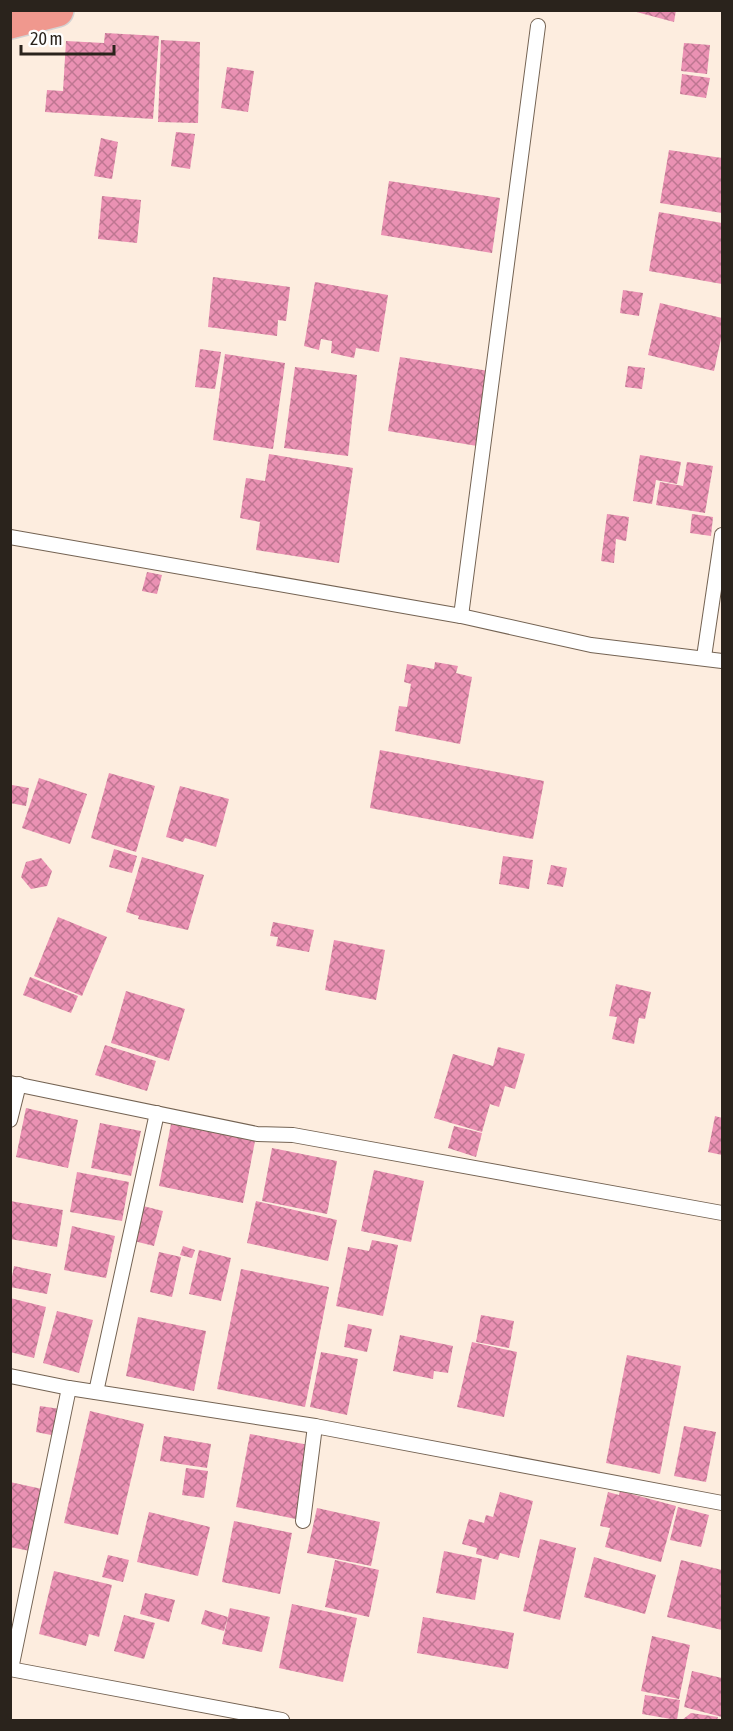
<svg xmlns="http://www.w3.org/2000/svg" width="733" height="1731" font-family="'Asap Condensed',sans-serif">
	<defs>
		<pattern id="building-cross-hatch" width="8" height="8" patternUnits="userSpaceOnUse" patternTransform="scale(1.5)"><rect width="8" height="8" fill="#ea91b3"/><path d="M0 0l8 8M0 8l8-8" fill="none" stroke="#be7691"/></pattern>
	</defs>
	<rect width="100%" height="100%" fill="#fdeddf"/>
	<g fill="url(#building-cross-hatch)">
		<polygon points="629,10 676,10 674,22"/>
		<polygon points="105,33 159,36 153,119 45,112 47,90 63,91 66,41 104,43"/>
		<polygon points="161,40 200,42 198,123 158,122"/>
		<polygon points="684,43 710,45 707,74 681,71"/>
		<polygon points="227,67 254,71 248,112 221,108"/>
		<polygon points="682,74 710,78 706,98 680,94"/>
		<polygon points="176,132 195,134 190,169 171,166"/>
		<polygon points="101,138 118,142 112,179 94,176"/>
		<polygon points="669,150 722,158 722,213 660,203"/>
		<polygon points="389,181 500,198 492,253 381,235"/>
		<polygon points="102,196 141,200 137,243 98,239"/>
		<polygon points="659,212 722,223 722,284 649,271"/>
		<polygon points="213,277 290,287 286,321 278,320 277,336 208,327"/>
		<polygon points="315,282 388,295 379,352 356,348 354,358 331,353 332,341 321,339 319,350 304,346"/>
		<polygon points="623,290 643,293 639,316 620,313"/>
		<polygon points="660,303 722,318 722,334 714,371 648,355"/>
		<polygon points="200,349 221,352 215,389 195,387"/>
		<polygon points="225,354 285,363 273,449 213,440"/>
		<polygon points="400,357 489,371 477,446 388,431"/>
		<polygon points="628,366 645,368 642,389 625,387"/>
		<polygon points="295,367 357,375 348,456 284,448"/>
		<polygon points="269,454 353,468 339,563 256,550 260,522 240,518 246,478 265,481"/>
		<polygon points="640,455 681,462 677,484 656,480 652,504 633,501"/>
		<polygon points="687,462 713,466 705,513 656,505 660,482 683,486"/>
		<polygon points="607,514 629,517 626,541 616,539 614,563 601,561"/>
		<polygon points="692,514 713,517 711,536 690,533"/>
		<polygon points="147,572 162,575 157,594 142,591"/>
		<polygon points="435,662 458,666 456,673 472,677 460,744 395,731 399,706 407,707 411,684 404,682 407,664 434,669"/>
		<polygon points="380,750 544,781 533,839 370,808"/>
		<polygon points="109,773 155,786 136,852 91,838"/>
		<polygon points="39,778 87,794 70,844 22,828"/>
		<polygon points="12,785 29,788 26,806 10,803"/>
		<polygon points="180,786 229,799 216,847 185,838 183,842 166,837"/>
		<polygon points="114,849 137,856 132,873 109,867"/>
		<polygon points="503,856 533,860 529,889 499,884"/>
		<polygon points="142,857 204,875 188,930 138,919 139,916 126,912"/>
		<polygon points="41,858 52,871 47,886 31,889 21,877 26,862"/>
		<polygon points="551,865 567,868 563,887 547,884"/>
		<polygon points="58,917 107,937 82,996 34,976"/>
		<polygon points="273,922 314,930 309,952 276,946 278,937 270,936"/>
		<polygon points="334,940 385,950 376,1000 325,990"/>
		<polygon points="30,977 78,996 71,1013 23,995"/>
		<polygon points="616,984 651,992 645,1019 639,1018 634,1044 612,1039 617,1017 609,1016"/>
		<polygon points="126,991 185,1009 169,1061 111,1043"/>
		<polygon points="105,1045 156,1061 147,1091 95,1075"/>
		<polygon points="498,1047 525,1054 515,1089 505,1086 499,1107 490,1104 482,1132 434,1118 453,1054 493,1066"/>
		<polygon points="26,1108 78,1120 68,1168 16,1157"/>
		<polygon points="715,1116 722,1118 722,1155 708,1152"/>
		<polygon points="100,1123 141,1131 131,1176 91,1168"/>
		<polygon points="171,1124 255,1141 243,1203 159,1186"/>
		<polygon points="454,1126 482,1133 476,1157 448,1148"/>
		<polygon points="272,1148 337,1161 327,1214 262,1201"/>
		<polygon points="374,1170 424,1181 411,1242 361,1231"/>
		<polygon points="77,1172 129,1182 122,1221 70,1212"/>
		<polygon points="10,1201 63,1210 57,1247 10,1239"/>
		<polygon points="256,1201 337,1220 328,1261 247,1243"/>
		<polygon points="143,1206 163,1211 154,1246 134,1241"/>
		<polygon points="72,1226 115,1236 106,1278 64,1270"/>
		<polygon points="372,1240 398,1245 383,1316 336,1306 348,1247 369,1251"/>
		<polygon points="183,1246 195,1250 192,1258 180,1255"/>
		<polygon points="199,1250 231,1258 221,1301 189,1294"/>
		<polygon points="159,1252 181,1257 172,1297 150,1292"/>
		<polygon points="14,1266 51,1274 47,1294 10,1287"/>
		<polygon points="241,1269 329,1287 305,1407 217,1389"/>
		<polygon points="10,1298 46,1307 34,1358 10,1352"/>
		<polygon points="57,1311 93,1320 79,1373 43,1363"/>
		<polygon points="481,1315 514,1321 509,1348 476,1342"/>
		<polygon points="138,1317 206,1331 194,1391 126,1376"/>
		<polygon points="348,1324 372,1329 367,1352 344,1347"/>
		<polygon points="400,1335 453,1346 448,1373 434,1371 433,1379 393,1371"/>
		<polygon points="472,1342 517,1352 504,1417 457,1407"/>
		<polygon points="321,1352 358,1359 347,1415 310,1407"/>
		<polygon points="627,1355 681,1366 660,1474 606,1463"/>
		<polygon points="40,1406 60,1409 56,1436 36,1432"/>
		<polygon points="90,1411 144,1424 118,1535 64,1523"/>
		<polygon points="684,1426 716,1432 706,1482 674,1476"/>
		<polygon points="250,1434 309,1445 296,1519 236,1507"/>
		<polygon points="164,1436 211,1444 207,1468 160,1461"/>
		<polygon points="186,1468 208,1471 204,1498 182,1495"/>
		<polygon points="10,1482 42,1489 30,1551 10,1547"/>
		<polygon points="620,1491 676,1506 661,1562 605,1547 610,1528 600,1526 608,1492 619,1495"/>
		<polygon points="500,1492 533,1501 519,1558 500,1553 498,1560 476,1554 477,1548 462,1544 469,1519 484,1523 486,1515 493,1517"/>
		<polygon points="678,1507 709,1515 701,1547 670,1540"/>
		<polygon points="317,1508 380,1522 371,1566 307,1553"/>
		<polygon points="149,1512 210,1527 198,1576 137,1562"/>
		<polygon points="234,1521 292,1533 280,1594 222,1582"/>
		<polygon points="540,1539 576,1548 560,1620 523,1611"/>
		<polygon points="444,1551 482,1559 475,1600 436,1593"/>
		<polygon points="108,1555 129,1560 123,1582 102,1577"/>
		<polygon points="594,1557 656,1575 645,1614 584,1597"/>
		<polygon points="335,1560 379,1570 369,1617 325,1607"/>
		<polygon points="681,1560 722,1570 722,1630 667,1617"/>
		<polygon points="54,1571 112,1585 99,1637 89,1634 86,1646 39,1634"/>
		<polygon points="145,1593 175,1600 169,1622 140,1614"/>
		<polygon points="292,1604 357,1618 343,1682 279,1668"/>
		<polygon points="230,1608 270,1617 262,1652 222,1644"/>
		<polygon points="205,1610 228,1617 224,1631 201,1624"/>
		<polygon points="124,1615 155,1623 144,1659 114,1651"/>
		<polygon points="423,1617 514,1633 508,1669 417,1653"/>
		<polygon points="652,1636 690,1645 679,1699 641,1691"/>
		<polygon points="692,1671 722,1678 722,1717 684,1707"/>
		<polygon points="645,1695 680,1700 677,1720 642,1714"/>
		<polygon points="691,1713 718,1717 717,1720 682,1720"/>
	</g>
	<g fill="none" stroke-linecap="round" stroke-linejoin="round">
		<g stroke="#746353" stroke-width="16">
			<g id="service">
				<polyline points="10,537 461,616 591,645 722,661"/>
				<polyline points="461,616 538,26"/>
				<polyline points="704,657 722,535"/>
				<polyline points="10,1083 257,1134 293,1135 722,1213"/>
				<polyline points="10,1120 19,1084"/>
				<polyline points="10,1376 69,1388 315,1426 722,1503"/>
				<polyline points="96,1392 157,1113"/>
				<polyline points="303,1521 315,1426"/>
				<polyline points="10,1669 282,1720"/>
				<polyline points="11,1669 69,1388"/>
			</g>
		</g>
		<g stroke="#d4d3d2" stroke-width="36">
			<polyline id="trunk" points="10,22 57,10"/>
		</g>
		<use href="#service" stroke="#fff" stroke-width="14"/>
		<use href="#trunk" stroke="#f0988e" stroke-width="33"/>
	</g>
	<rect width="733" height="1731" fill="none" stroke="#2a231c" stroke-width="24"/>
	<path d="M21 45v9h93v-9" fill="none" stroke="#2a231c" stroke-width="3"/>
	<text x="30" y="45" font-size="18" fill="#2a231c" stroke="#ffffff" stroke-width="4.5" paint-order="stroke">20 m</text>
</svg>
